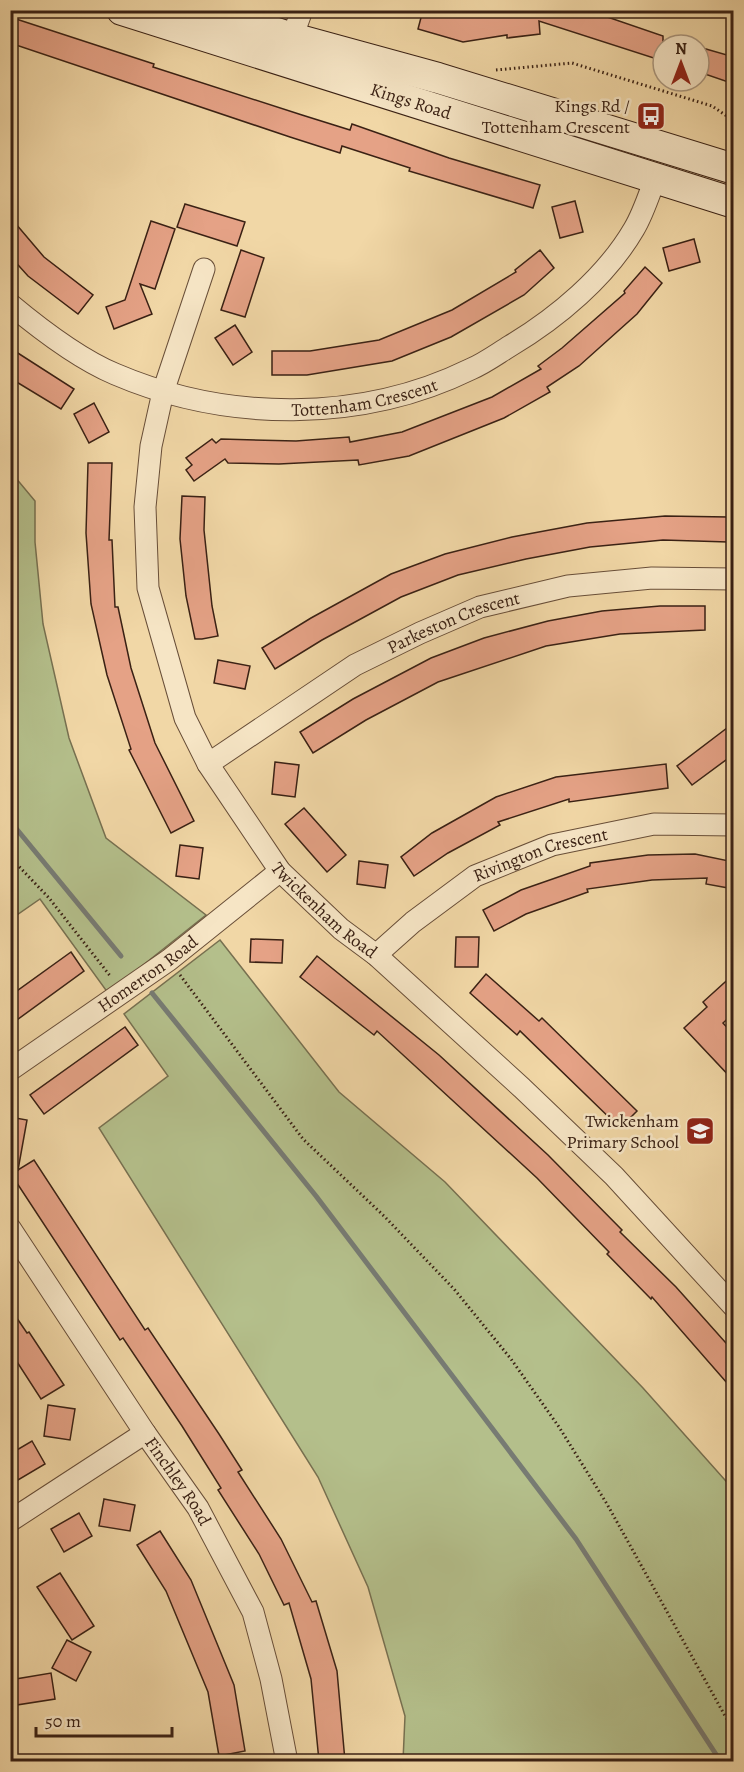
<svg xmlns="http://www.w3.org/2000/svg" width="744" height="1772" font-family="Alegreya,serif">
	<rect width="100%" height="100%" fill="#f1d7a6"/>
	<filter id="stains"><feTurbulence type="fractalNoise" baseFrequency=".00333" numOctaves="4"/><feColorMatrix values="0 0 0 0 .2 0 0 0 0 .09 0 0 0 0 .02 0 0 0 .5 -.17"/></filter>
	<radialGradient id="worn" r=".72"><stop offset=".6" stop-color="#630" stop-opacity="0"/><stop offset="1" stop-color="#630" stop-opacity=".3"/></radialGradient>
	<g fill="#b4bf8b" stroke="#777050" stroke-width="1.5">
		<polygon points="10,471 35,501 35,542 43,624 69,738 106,838 206,915 108,993 40,899 11,919"/>
		<polygon points="220,940 339,1092 445,1182 643,1388 733,1489 733,1761 403,1761 405,1716 368,1587 318,1477 99,1128 168,1076 124,1014"/>
	</g>
	<g fill="none" stroke-linecap="round" stroke-linejoin="round">
		<g stroke="#777b73" stroke-width="5">
			<polyline points="10,821 121,956"/>
			<polyline points="152,993 316,1196 576,1539 721,1762"/>
		</g>
	</g>
	<g fill="#e5a286" stroke="#3a2114" stroke-width="1.5">
		<polygon points="423,10 439,10 460,17 497,11 498,15 514,13 514,10 587,10 663,36 663,61 539,21 540,34 507,38 507,35 463,42 418,29"/>
		<polygon points="10,17 154,64 153,67 302,115 350,130 352,124 449,158 540,185 533,208 409,171 410,168 342,146 340,153 290,137 10,43"/>
		<polygon points="699,47 734,57 734,84 699,72"/>
		<polygon points="575,201 583,232 560,238 552,207"/>
		<polygon points="185,204 245,222 237,246 177,227"/>
		<polygon points="10,217 44,257 93,295 78,314 28,276 10,256"/>
		<polygon points="151,221 175,229 155,289 140,284 152,314 114,329 106,307 125,300"/>
		<polygon points="694,239 700,262 669,271 663,248"/>
		<polygon points="241,250 264,258 245,317 221,310"/>
		<polygon points="540,250 554,268 524,295 451,337 392,361 307,375 272,375 272,351 310,351 379,340 452,310 516,272 515,270"/>
		<polygon points="645,267 662,283 637,314 579,366 547,387 550,392 504,418 409,456 359,465 358,460 279,464 228,463 225,459 194,481 186,470 192,465 186,458 212,439 216,443 221,439 296,441 349,437 350,442 402,432 492,397 541,369 538,366 562,348 625,293 624,291"/>
		<polygon points="235,325 252,352 233,365 215,338"/>
		<polygon points="10,348 74,389 61,409 10,378"/>
		<polygon points="94,403 109,432 89,443 74,414"/>
		<polygon points="88,463 112,463 109,540 112,540 115,607 118,607 131,668 155,743 194,821 171,833 129,750 131,749 107,675 91,604 86,533"/>
		<polygon points="182,496 205,497 204,530 212,606 218,636 202,639 195,639 186,596 180,539"/>
		<polygon points="665,516 728,517 728,542 663,540 590,547 526,559 458,575 401,597 322,640 275,669 262,648 311,618 391,574 445,554 512,537 587,523"/>
		<polygon points="660,606 705,606 705,630 620,634 546,646 438,682 366,720 313,753 300,732 353,699 431,658 484,638 548,621 602,611"/>
		<polygon points="218,660 250,666 245,689 214,683"/>
		<polygon points="727,728 734,737 734,754 692,785 677,766"/>
		<polygon points="275,762 299,765 295,797 272,794"/>
		<polygon points="666,764 668,788 569,802 569,799 498,822 500,825 448,853 414,876 401,857 432,833 496,797 556,777"/>
		<polygon points="304,808 346,855 327,872 285,824"/>
		<polygon points="180,845 203,848 199,879 176,876"/>
		<polygon points="695,854 734,862 734,889 706,884 707,878 652,880 587,889 588,892 526,914 494,931 483,910 521,890 590,866 590,863 648,855"/>
		<polygon points="359,861 388,865 385,888 357,884"/>
		<polygon points="456,937 479,937 478,967 455,967"/>
		<polygon points="251,939 283,940 282,963 250,962"/>
		<polygon points="71,952 84,971 10,1025 10,996"/>
		<polygon points="317,956 439,1055 548,1155 622,1230 620,1232 676,1287 734,1352 734,1391 652,1297 651,1299 607,1254 609,1252 537,1178 377,1031 374,1035 300,977"/>
		<polygon points="486,974 539,1021 542,1018 637,1111 620,1128 520,1031 517,1035 470,993"/>
		<polygon points="734,974 734,1013 723,1023 734,1035 734,1081 684,1028 707,1007 703,1002"/>
		<polygon points="125,1027 138,1045 44,1114 30,1095"/>
		<polygon points="10,1117 27,1120 18,1170 34,1160 145,1330 148,1328 219,1434 242,1470 238,1472 281,1539 312,1602 316,1601 337,1671 345,1761 319,1761 311,1679 289,1603 284,1605 259,1554 218,1490 221,1488 182,1426 123,1338 120,1340 11,1174 17,1171 10,1170"/>
		<polygon points="10,1308 27,1333 29,1332 64,1385 41,1399 10,1351"/>
		<polygon points="48,1405 75,1409 70,1440 44,1436"/>
		<polygon points="32,1441 45,1464 18,1480 10,1468 10,1454"/>
		<polygon points="104,1499 135,1505 130,1531 99,1526"/>
		<polygon points="79,1513 92,1536 64,1552 51,1529"/>
		<polygon points="160,1531 191,1580 234,1685 245,1751 219,1756 208,1692 166,1591 137,1545"/>
		<polygon points="60,1573 94,1626 72,1640 37,1587"/>
		<polygon points="67,1640 91,1652 76,1681 52,1668"/>
		<polygon points="51,1673 55,1699 10,1706 10,1680"/>
	</g>
	<g fill="none" stroke-linecap="round" stroke-linejoin="round">
		<g stroke="#684e38" stroke-width="23">
			<g id="minor">
				<polyline points="292,38 302,10"/>
				<path id="s1" d="M 204,269 L 163,392 L 151,446 L 145,507 L 148,588 L 185,718 L 208,764 L 280,871 L 341,929 L 376,955 L 522,1088 L 614,1176 L 734,1307"/>
				<path id="s2" d="M 10,304 C 40,329 79,359 115,374 C 227,422 361,423 471,369 C 485,363 497,354 510,346 C 557,318 606,277 634,229 C 643,214 649,195 655,179"/>
				<path id="s3" d="M 208,764 L 355,665 L 420,633 L 480,607 L 568,586 L 652,578 L 734,579"/>
				<path id="s4" d="M 376,955 L 413,922 L 475,876 L 552,845 L 654,824 L 734,825"/>
				<path id="s5" d="M 10,1070 L 169,960 L 280,871"/>
				<path id="s6" d="M 10,1228 L 145,1433 L 198,1508 L 253,1612 L 271,1679 L 287,1762"/>
				<polyline points="10,1521 145,1433"/>
			</g>
		</g>
		<g stroke="#3a2114" stroke-width="32">
			<g id="secondary">
				<path id="s7" d="M 122,10 L 734,203"/>
				<polyline points="206,10 292,38 438,78 734,169"/>
			</g>
		</g>
		<g stroke="#3a2114" stroke-width="3" stroke-dasharray="1.5 3" stroke-linecap="butt">
			<polyline points="496,70 572,63 712,106 734,121"/>
			<polyline points="10,857 49,898 111,977"/>
			<polyline points="180,975 303,1139 384,1216 454,1289 511,1359 559,1427 607,1504 734,1732"/>
		</g>
		<use href="#minor" stroke="#f6e5c5" stroke-width="21"/>
		<use href="#secondary" stroke="#f6e5c5" stroke-width="30"/>
	</g>
	<defs>
		<g id="bus-square" transform="scale(1.5)"><rect x="-9" y="-9" width="18" height="18" rx="4" fill="#8f2418" stroke="#f6e5c5"/><path d="M-5-6H5V4H4V6H2V4H-2V6H-4V4H-5ZM-3.5-4V0h7V-4ZM-3.5 1.2v1.5H-2V1.2ZM2 1.2v1.5H3.5V1.2Z" fill="#fff"/></g>
		<g id="school-square" transform="scale(1.5)"><rect x="-9" y="-9" width="18" height="18" rx="4" fill="#8f2418" stroke="#f6e5c5"/><path d="M0-5L7-2L0 1L-7-2ZM-4 1L0 2.5L4 1V4Q0 6-4 4Z" fill="#fff"/></g>
	</defs>
	<g fill-rule="evenodd">
		<use href="#bus-square" x="651" y="116"/>
		<use href="#school-square" x="700" y="1131"/>
	</g>
	<g text-anchor="middle" dominant-baseline="central" stroke-width="5" stroke-linejoin="round" paint-order="stroke">
		<g font-size="18" fill="#3a2114" stroke="#f6e5c5">
			<text stroke="none"><textPath href="#s7" startOffset="303">Kings Road</textPath></text>
			<text stroke="none"><textPath href="#s2" startOffset="382">Tottenham Crescent</textPath></text>
			<text stroke="none"><textPath href="#s3" startOffset="285">Parkeston Crescent</textPath></text>
			<text stroke="none"><textPath href="#s4" startOffset="196">Rivington Crescent</textPath></text>
			<text stroke="none"><textPath href="#s1" startOffset="702">Twickenham Road</textPath></text>
			<text stroke="none"><textPath href="#s5" startOffset="168">Homerton Road</textPath></text>
			<text stroke="none"><textPath href="#s6" startOffset="304">Finchley Road</textPath></text>
		</g>
		<g font-size="18" fill="#3a2114" stroke="#f6e5c5" text-anchor="end">
			<text x="630" y="106">Kings Rd /<tspan x="630" dy="21">Tottenham Crescent</tspan></text>
			<text x="679" y="1121">Twickenham<tspan x="679" dy="21">Primary School</tspan></text>
		</g>
	</g>
	<rect width="744" height="1772" fill="none" stroke="#f1d7a6" stroke-width="36"/>
	<rect x="12" y="12" width="720" height="1748" fill="none" stroke="#3a2114" stroke-width="3"/>
	<rect x="18" y="18" width="708" height="1736" fill="none" stroke="#3a2114" stroke-width="1.5"/>
	<g transform="translate(681 63)"><circle r="28" fill="#f6e5c5" stroke="#ab977e" stroke-width="1.5"/>
	<path d="M0-4.5L10 22L0 15L-10 22Z" fill="#8f2418"/>
	<text y="-9" font-size="16" font-weight="bold" text-anchor="middle" fill="#3a2114">N</text>
	</g>
	<path d="M36 1727v9h136v-9" fill="none" stroke="#3a2114" stroke-width="3"/>
	<text x="45" y="1727" font-size="18" fill="#3a2114" stroke="#f6e5c5" stroke-width="4.5" paint-order="stroke">50 m</text>
	<rect width="100%" height="100%" filter="url(#stains)"/>
	<rect width="100%" height="100%" fill="url(#worn)"/>
</svg>
